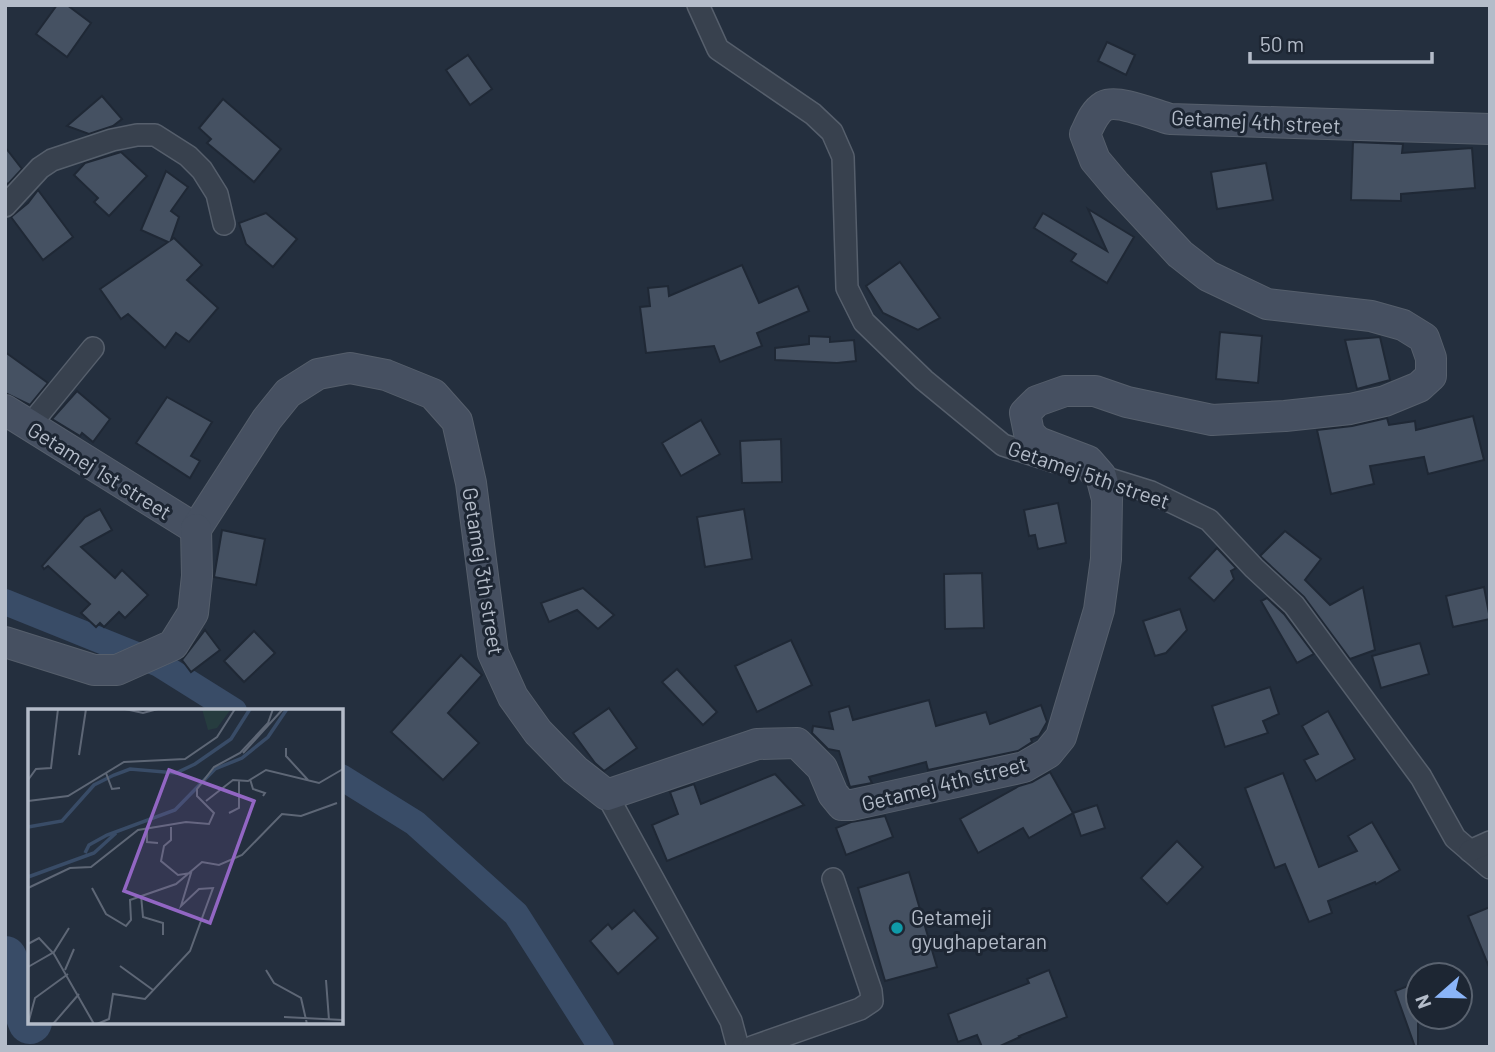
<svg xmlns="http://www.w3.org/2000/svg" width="1495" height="1052" font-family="Barlow,sans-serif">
	<rect width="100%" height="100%" fill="#242f3e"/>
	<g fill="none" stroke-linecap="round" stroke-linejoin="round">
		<g stroke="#394c67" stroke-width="26">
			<polyline points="5,602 159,664 234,711"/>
			<polyline points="341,777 415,823 516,914 601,1047"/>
		</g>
		<polyline stroke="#394c67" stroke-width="44" points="5,958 30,1022"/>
	</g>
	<g fill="#455162" stroke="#1f2835" stroke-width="2">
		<polygon points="57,5 67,5 91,23 67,57 36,34"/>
		<polygon points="1107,42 1135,55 1126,75 1098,61"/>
		<polygon points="468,55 492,89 470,105 446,70"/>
		<polygon points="102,96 122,119 113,126 89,134 67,126"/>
		<polygon points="223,99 281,149 254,182 207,143 211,139 199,128"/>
		<polygon points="1353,142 1403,144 1402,153 1472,148 1475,188 1401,194 1401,201 1351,200"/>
		<polygon points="5,147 22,169 8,184 5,182"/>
		<polygon points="121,152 147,176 109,216 94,202 98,198 74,175 85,163"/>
		<polygon points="1266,163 1273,200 1217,209 1211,172"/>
		<polygon points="166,171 188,187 171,211 179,217 171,240 174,238 202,265 187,280 218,308 189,342 176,333 165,348 128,314 121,319 100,289 168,242 141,230"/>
		<polygon points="38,190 73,237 43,260 11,217 28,203"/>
		<polygon points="1088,209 1134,237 1107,283 1071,261 1076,254 1034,228 1043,213 1107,251"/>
		<polygon points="266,213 297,239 273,267 246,244 239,223"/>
		<polygon points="900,262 940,318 918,330 883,313 866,286"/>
		<polygon points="742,265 759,303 798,286 809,311 757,333 762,346 720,362 714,346 646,353 640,307 650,306 648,288 668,286 669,296"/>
		<polygon points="1220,332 1262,336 1258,383 1216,379"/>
		<polygon points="809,336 830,337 830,342 854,340 856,361 837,363 775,360 775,348 809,344"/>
		<polygon points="1380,337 1390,380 1357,389 1345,340"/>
		<polygon points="5,352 48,383 30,405 5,393"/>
		<polygon points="77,391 110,419 93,442 82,433 80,436 52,419"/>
		<polygon points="167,397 212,422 191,456 200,461 190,478 136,443"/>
		<polygon points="1473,416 1484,460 1428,474 1424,457 1370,466 1374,484 1331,494 1317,430 1352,426 1387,418 1389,425 1415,421 1416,430"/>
		<polygon points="701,420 720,454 681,476 662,443"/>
		<polygon points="781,439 782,482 742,483 740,441"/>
		<polygon points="1058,503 1066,543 1038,549 1035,535 1029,536 1024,510"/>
		<polygon points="100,509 112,530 81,547 115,578 122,570 148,595 125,618 119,612 104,627 100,623 96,627 81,613 90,604 48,566 44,569 42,566 85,517"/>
		<polygon points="744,509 752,559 705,567 697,517"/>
		<polygon points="222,530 265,539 256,585 214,577"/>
		<polygon points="1285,531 1321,559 1305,580 1330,605 1363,587 1375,650 1350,659 1304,597 1260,556"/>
		<polygon points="1217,548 1236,568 1231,571 1234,579 1214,601 1189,578"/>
		<polygon points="982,573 984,628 945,629 944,574"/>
		<polygon points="1484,587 1490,619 1453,627 1446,596"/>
		<polygon points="583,588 614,615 598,629 577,610 549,622 541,603"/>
		<polygon points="1267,598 1284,614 1314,654 1297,663 1261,601"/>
		<polygon points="1180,609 1187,630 1166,653 1155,656 1143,621"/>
		<polygon points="205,630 220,650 191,672 182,660"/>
		<polygon points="254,631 275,653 244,682 224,661"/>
		<polygon points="791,640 812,685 757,712 735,666"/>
		<polygon points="1420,643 1429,674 1381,688 1372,656"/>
		<polygon points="461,655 482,675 448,713 479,743 443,780 391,732"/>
		<polygon points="677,669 717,712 703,725 662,682"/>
		<polygon points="1270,687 1279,714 1263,721 1268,733 1225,747 1212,706"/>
		<polygon points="929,700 936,726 986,712 990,724 1041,705 1047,722 1039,736 1031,739 1032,742 1018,751 928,770 926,762 869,777 872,783 850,787 839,751 828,749 812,733 813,726 833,729 829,712 849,706 853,720"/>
		<polygon points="609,708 637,748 604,771 595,763 573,733"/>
		<polygon points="1328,711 1355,759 1316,781 1304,760 1318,754 1302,726"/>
		<polygon points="1050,772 1073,813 1029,838 1023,828 978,853 960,819 1019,786 1032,782"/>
		<polygon points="1283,773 1319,867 1357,851 1348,836 1372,822 1400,870 1376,884 1375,882 1328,901 1332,913 1309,922 1285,864 1275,868 1245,788"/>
		<polygon points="775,774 804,805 667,861 652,825 678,814 670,792 694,784 701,804"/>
		<polygon points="1097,805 1105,828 1081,836 1073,813"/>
		<polygon points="885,816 893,837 846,855 836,828 851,822"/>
		<polygon points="1177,841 1203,867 1167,904 1141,878"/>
		<polygon points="909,872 937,967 885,981 858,888"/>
		<polygon points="1490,907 1490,967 1489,967 1468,916"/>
		<polygon points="634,910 658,938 618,974 590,941 608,924 612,929"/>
		<polygon points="1049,970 1067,1017 1019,1036 1020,1037 998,1047 982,1047 977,1035 958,1042 948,1014 1029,983 1027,979"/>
		<polygon points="1418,982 1418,1047 1415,1047 1395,991"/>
	</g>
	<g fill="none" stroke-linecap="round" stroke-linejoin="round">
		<g stroke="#565f6c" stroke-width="24">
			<g id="street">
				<polyline points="698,5 718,49 813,114 832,132 843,157 847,288 864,322 924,380 1003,445 1056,462"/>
				<polyline points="5,206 40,168 52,160 112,140 137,135 155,135 188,156 202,170 217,194 224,224"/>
				<polyline points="30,425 93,348"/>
				<polyline points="1090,473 1151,492 1209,520 1254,568 1294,605 1421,777 1455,838 1490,868"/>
				<polyline points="607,795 731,1021 738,1047"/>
				<polyline points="1470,851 1490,842"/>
				<polyline points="752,1047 860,1009 872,1001 871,991 833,879"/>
			</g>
		</g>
		<g stroke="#565f6c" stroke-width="32">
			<g id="secondary">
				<polyline points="5,410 196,529"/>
				<path d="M 196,529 L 267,419 L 288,393 L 318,374 L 350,368 L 386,375 L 433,394 L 457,421 L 471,483 L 493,653 L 513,697 L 538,732 L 575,770 L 607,795 L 757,744 L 797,743 L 822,768 L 833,794 L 842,805 L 852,805 L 1024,767 L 1048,753 L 1061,737 L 1099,610 L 1106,559 L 1107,499 L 1101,476 L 1088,461 L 1038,442 L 1029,433 L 1025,413 L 1037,401 L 1065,391 L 1095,391 L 1127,402 L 1212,420 L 1285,416 L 1350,409 L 1385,401 L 1419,387 L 1431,376 L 1431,358 L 1424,338 L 1403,325 L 1371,316 L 1267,304 L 1208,276 L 1180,254 L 1116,185 L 1095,160 L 1085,134 C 1090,124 1094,112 1104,106 C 1118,99 1155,115 1170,119 L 1490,129"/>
				<polyline points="5,642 94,670 117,670 173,645 193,613 197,576 196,529"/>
			</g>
		</g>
		<use href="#street" stroke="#38414e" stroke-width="21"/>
		<use href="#secondary" stroke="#465061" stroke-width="30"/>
	</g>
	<circle fill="#0f9aa8" stroke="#1d2633" stroke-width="2.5" cx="897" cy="928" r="7"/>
	<g text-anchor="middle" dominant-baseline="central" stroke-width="6" stroke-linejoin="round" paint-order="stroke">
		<g font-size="21" fill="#b4bcc9" stroke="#1d2633">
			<text transform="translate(1256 121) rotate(3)">Getamej 4th street</text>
			<text transform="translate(100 470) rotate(32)">Getamej 1st street</text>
			<text transform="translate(1089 474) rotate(19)">Getamej 5th street</text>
			<text transform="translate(484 571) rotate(81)">Getamej 3th street</text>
			<text transform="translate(944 783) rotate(-14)">Getamej 4th street</text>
		</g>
		<g font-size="21" fill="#b4bcc9" stroke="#1d2633" text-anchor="start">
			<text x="911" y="916">Getameji<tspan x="911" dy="24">gyughapetaran</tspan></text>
		</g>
	</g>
	<g transform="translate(28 709)">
		<rect width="315" height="315" fill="#242f3e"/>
		<path d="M 174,0 L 203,0 L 189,19 L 180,21 Z" fill="#263c3f"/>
		<path fill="none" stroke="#394c67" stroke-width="3.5" d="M 0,118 L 34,112 L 66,76 L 86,66 L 102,60 L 148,64 L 167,55 L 203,30 L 222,0M 57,144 L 61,136 L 79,126 L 147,101 L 187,60 L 214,49 L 240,28 L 259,0M 0,168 L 66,144 L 88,124"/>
		<path fill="none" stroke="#5e6776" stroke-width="2" d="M 97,0 L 115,4 L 130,0M 258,39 L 258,47 L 280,71M 215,44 L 255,0M 51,46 L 58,0M 78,64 L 84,80 L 92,79M 222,70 L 225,80 L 237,84 L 235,87M 0,71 L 8,60 L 23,59 L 30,0M 0,92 L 40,87 L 96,53 L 157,50 L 189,28 L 207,0M 178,92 L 205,71 L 220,72 L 238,61 L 291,74 L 315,60M 201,104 L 211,99 L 211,72M 119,121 L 119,133 L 130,134M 0,179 L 42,159 L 63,158 L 110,121 L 158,113 L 181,115 L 186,104 L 169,87 L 169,80 L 186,58 L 212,44 L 240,14 L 245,0M 64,179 L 78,205 L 98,217 L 103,211 L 102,191 L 148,175 L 174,153 L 191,156 L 214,146 L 254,105 L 273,107 L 309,94M 113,186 L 115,208 L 135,214 L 135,226M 0,235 L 11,229 L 26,245 L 66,315M 92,257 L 125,281M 0,258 L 26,243 L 41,219M 37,261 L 46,240M 238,261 L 246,274 L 273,289 L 279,315M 298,271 L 301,311M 256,308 L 315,311M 0,315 L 7,289 L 40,265M 25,315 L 51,285M 69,315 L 81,310 L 85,285 L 117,290 L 162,242 L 185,179 L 171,180 L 153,197 L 163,164 L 150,166 L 133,152 L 136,137 L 143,131 L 143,118"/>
		<path fill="#9266c3" fill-opacity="0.15" stroke="#9266c3" stroke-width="3.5" d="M 141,61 L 226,92 L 182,214 L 96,182 Z"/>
		<rect width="315" height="315" fill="none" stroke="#b4bcc9" stroke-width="3.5"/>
	</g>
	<rect width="1495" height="1052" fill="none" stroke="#b4bcc9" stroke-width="14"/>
	<g transform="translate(1439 996) rotate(250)"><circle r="33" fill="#1d2633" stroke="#59626f" stroke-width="2"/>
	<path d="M0-5L12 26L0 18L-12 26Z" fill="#8ab4f8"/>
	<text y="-10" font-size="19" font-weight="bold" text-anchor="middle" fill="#b4bcc9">N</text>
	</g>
	<path d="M1250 52v10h182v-10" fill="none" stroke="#b4bcc9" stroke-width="3.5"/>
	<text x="1260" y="52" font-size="21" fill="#b4bcc9" stroke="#1d2633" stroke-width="5" paint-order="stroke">50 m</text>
</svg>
